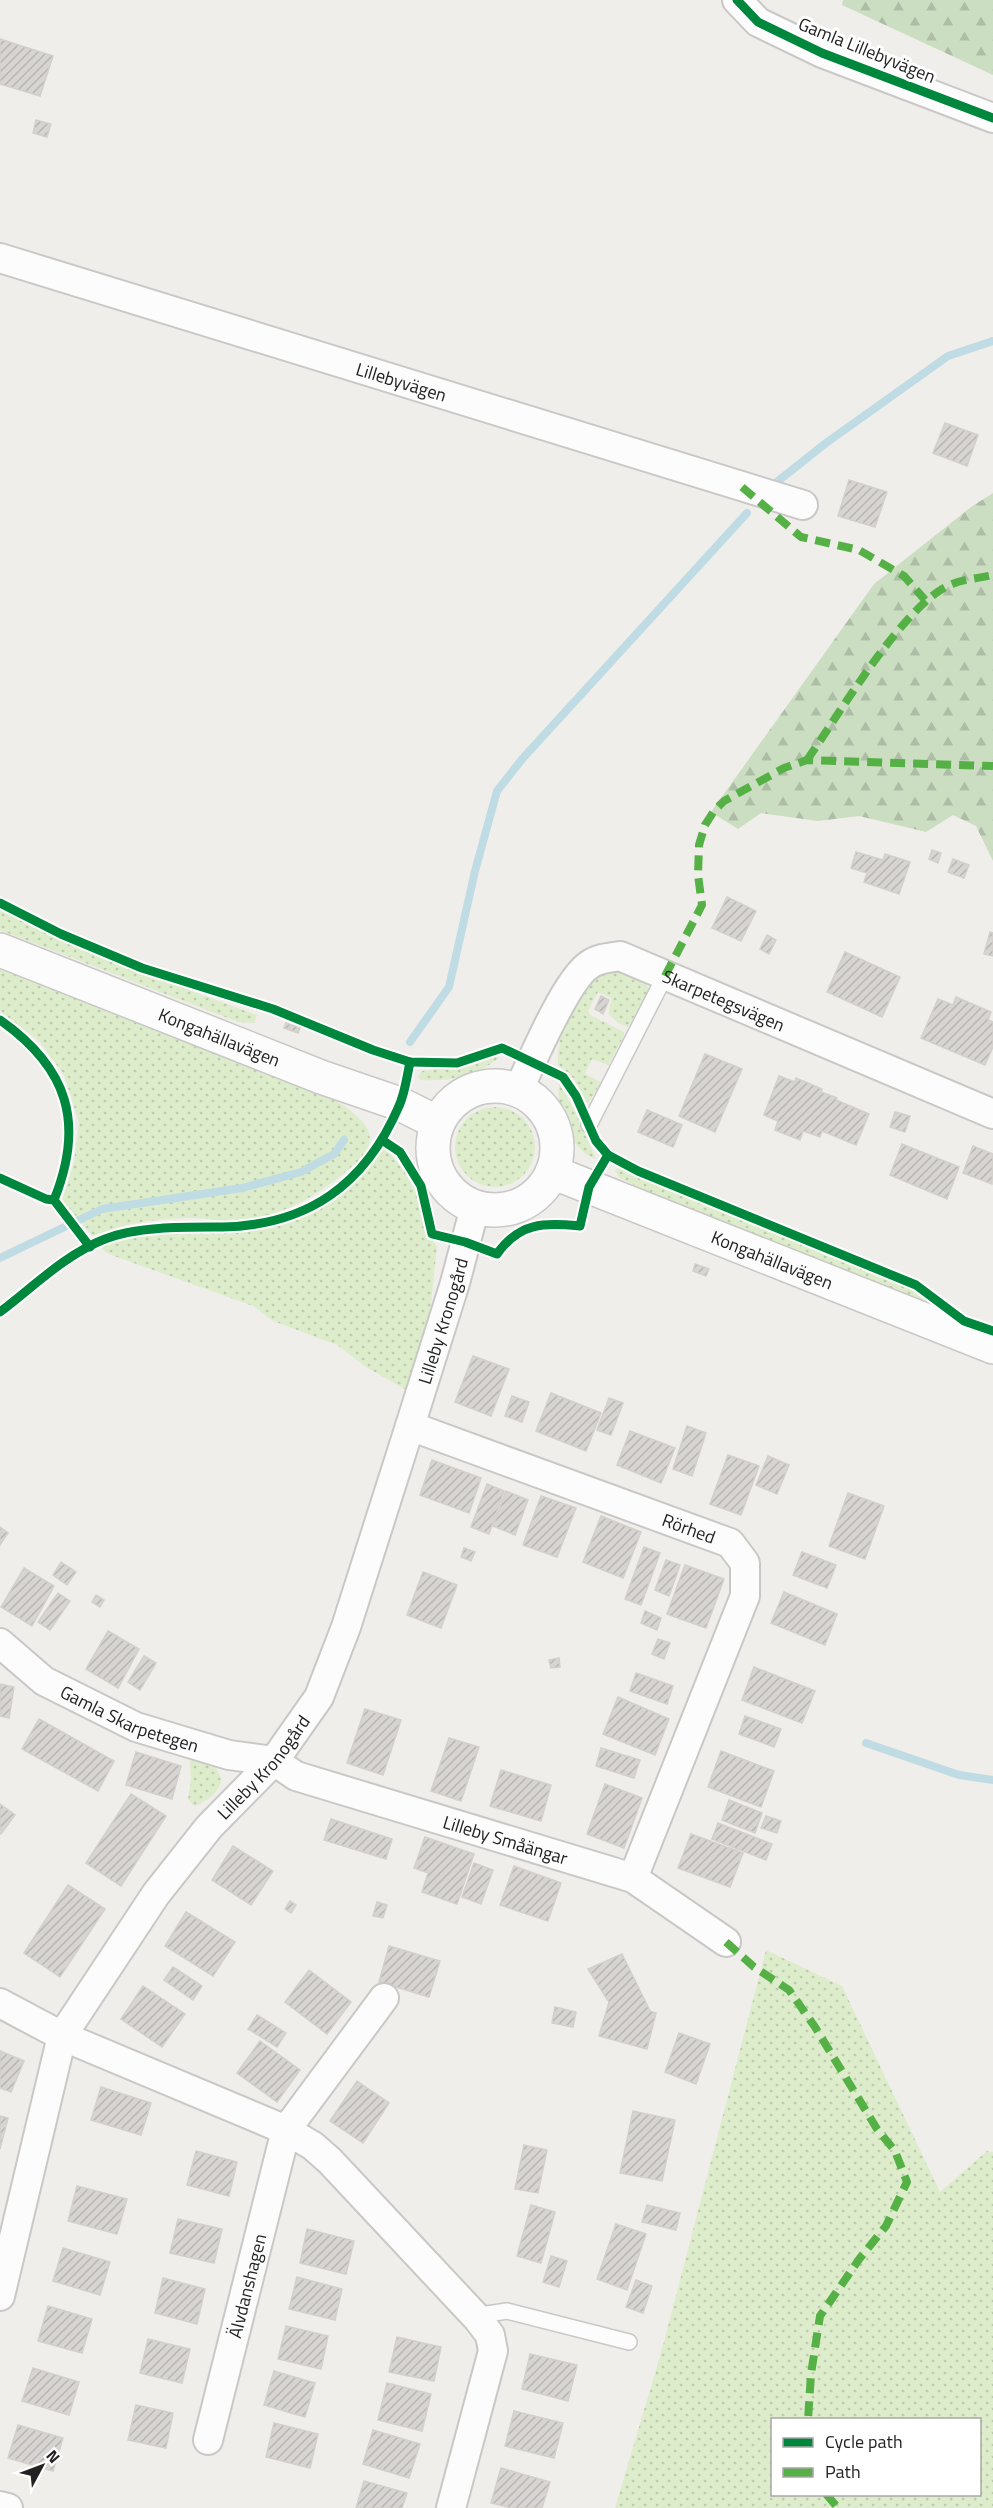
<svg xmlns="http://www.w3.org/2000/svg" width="993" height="2508" font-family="'Titillium Web',sans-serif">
	<defs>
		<pattern id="grass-dots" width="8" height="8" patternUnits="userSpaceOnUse" patternTransform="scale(1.5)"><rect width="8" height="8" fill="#ddeccb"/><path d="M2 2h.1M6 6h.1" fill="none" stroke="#bdcaae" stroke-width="1.8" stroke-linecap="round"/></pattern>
		<pattern id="forest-firs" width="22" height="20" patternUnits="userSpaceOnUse" patternTransform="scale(1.5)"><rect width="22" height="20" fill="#cbdec1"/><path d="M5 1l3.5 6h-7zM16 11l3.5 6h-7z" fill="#aebea6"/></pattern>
		<pattern id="building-hatch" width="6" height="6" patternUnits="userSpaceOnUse" patternTransform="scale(1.5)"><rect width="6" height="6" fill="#d7d4d2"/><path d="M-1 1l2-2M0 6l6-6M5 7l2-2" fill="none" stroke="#b8b6b4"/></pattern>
	</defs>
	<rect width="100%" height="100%" fill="#f0eeeb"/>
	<g fill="url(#grass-dots)" fill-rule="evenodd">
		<path d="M 0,908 C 82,952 170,983 257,1015 L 254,1023 L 238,1022 L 0,930 Z"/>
		<path d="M 0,965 L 318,1091 C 344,1106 392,1128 358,1161 C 322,1194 278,1221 228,1221 C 217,1221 207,1218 196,1218 C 161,1218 126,1222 93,1236 L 62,1200 L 74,1162 L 79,1123 L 64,1075 L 39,1041 L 0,1011 Z"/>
		<path d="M 619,970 L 640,977 L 649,988 L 647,995 L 628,1027 L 618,1023 L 608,1013 L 612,999 L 598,992 L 588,1011 L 590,1015 L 624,1032 L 624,1036 L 608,1065 L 592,1059 L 585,1074 L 601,1082 L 588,1104 L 573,1078 L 558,1065 C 557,1024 574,976 619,970 Z"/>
		<path d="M 495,1055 L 499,1058 C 476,1076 451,1082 421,1080 L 418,1076 L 422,1071 L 471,1066 Z"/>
		<path d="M 559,1083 L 575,1111 L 596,1159 C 568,1150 556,1109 559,1083 Z"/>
		<circle cx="495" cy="1147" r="40"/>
		<path d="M 385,1147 L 408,1176 L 417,1195 L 425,1233 L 437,1246 L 429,1322 L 408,1391 L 366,1367 L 337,1345 L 273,1321 L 253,1306 L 117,1257 L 105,1252 L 102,1248 C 129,1219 243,1235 286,1222 C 330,1209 355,1183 382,1148 Z"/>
		<polygon points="619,1166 658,1184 776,1232 829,1257 847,1262 916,1287 943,1311 669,1203 619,1177 615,1171"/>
		<path d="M 195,1758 L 214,1765 C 217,1769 220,1774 221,1779 C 222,1791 204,1804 194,1806 L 188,1799 L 191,1779 L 190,1762 Z"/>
		<path d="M 766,1950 L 842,1986 L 940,2192 L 987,2151 L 993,2152 L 993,2508 L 615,2508 L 661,2353 ZM 772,2420 L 980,2420 L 980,2494 L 772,2494 Z"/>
	</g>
	<g fill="url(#forest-firs)">
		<polygon points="843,0 993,0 993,75 842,5"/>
		<polygon points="993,493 993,861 976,826 953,815 926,832 859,816 818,821 761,813 738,829 711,812 874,584 971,507"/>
	</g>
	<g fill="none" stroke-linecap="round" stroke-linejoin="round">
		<g stroke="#bfdbe3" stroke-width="8">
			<polyline points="768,489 826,443 948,356 993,341"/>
			<polyline points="410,1042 449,987 475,871 497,791 523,758 747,513"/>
			<polyline points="0,1258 102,1209 242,1188 301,1172 334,1154 344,1140"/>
			<polyline points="866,1743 959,1775 993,1780"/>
		</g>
	</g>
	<g fill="url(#building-hatch)" stroke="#d3d0cc" stroke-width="1.5">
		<polygon points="0,39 53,56 40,96 0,84"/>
		<polygon points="36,120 51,124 47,137 33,133"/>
		<polygon points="945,423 978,435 967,466 933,453"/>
		<polygon points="849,480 887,492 875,527 838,516"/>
		<polygon points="932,850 941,853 938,863 929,859"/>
		<polygon points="856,852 883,860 885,854 910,862 899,894 864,882 867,873 851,868"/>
		<polygon points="953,859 969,865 964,878 948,872"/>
		<polygon points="727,897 756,911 741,941 712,928"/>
		<polygon points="990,932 993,933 993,956 984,954"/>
		<polygon points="767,935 776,940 769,954 760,949"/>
		<polygon points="845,952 900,977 882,1017 827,992"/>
		<polygon points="601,996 609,1000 603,1014 595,1009"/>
		<polygon points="956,997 991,1012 988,1020 993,1022 993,1047 985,1065 921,1038 938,999 953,1005"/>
		<polygon points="286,1023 300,1028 298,1033 284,1028"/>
		<polygon points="705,1054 742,1069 715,1132 679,1116"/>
		<polygon points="779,1076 795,1082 796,1078 822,1089 821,1092 837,1098 836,1100 869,1114 856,1145 822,1131 820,1137 803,1131 800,1140 775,1130 778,1121 764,1115"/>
		<polygon points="647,1110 682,1125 673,1147 638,1132"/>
		<polygon points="895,1112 910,1116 905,1132 890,1127"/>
		<polygon points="902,1144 959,1167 947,1199 890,1175"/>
		<polygon points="973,1146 993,1154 992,1184 963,1173"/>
		<polygon points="695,1264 709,1269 706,1276 693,1271"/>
		<polygon points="473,1356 509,1369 491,1416 455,1402"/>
		<polygon points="551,1393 601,1413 586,1451 536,1431"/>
		<polygon points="512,1396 529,1402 522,1422 505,1416"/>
		<polygon points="609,1398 623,1403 611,1435 597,1430"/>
		<polygon points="687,1426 706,1433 692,1476 673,1469"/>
		<polygon points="630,1431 675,1448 661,1483 617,1465"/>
		<polygon points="728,1455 759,1466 741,1515 710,1504"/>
		<polygon points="768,1456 789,1465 777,1494 756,1485"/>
		<polygon points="432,1460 481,1478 469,1513 420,1495"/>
		<polygon points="487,1484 504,1491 489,1534 471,1527"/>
		<polygon points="506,1491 528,1500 515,1535 493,1526"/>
		<polygon points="848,1493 884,1506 865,1559 829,1546"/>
		<polygon points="541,1496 576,1508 557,1557 523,1545"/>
		<polygon points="601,1516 641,1532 623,1578 583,1562"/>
		<polygon points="0,1527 8,1533 0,1545"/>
		<polygon points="644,1547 660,1553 641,1605 625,1599"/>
		<polygon points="464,1548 475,1552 471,1561 461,1557"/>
		<polygon points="802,1552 836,1565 827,1588 793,1575"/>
		<polygon points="666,1560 680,1565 669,1596 655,1590"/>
		<polygon points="61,1562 76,1572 67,1585 53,1575"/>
		<polygon points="685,1565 724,1579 706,1628 667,1614"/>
		<polygon points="24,1568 54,1586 32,1626 1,1607"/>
		<polygon points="423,1572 457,1585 441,1628 407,1615"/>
		<polygon points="784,1592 837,1614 825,1645 771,1623"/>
		<polygon points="58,1593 70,1601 50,1630 38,1622"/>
		<polygon points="96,1595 104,1600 100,1607 92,1602"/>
		<polygon points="645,1611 661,1618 657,1630 641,1623"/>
		<polygon points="108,1631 139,1649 118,1688 86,1669"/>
		<polygon points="658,1639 670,1643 664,1659 652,1654"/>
		<polygon points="144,1656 156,1663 140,1690 128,1682"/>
		<polygon points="559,1658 560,1667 551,1668 549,1660"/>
		<polygon points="754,1667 815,1691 802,1723 742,1700"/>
		<polygon points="636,1673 673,1686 667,1704 630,1691"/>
		<polygon points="0,1684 14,1687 9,1718 0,1716"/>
		<polygon points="618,1697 669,1719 655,1755 603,1734"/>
		<polygon points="365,1709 401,1720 383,1775 347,1763"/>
		<polygon points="745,1716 781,1729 774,1747 739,1734"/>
		<polygon points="39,1719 114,1761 98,1791 22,1749"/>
		<polygon points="449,1738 479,1747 461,1801 431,1791"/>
		<polygon points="601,1748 640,1760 634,1778 596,1766"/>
		<polygon points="721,1751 774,1771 761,1807 708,1787"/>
		<polygon points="136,1752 181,1766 172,1799 126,1785"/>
		<polygon points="501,1770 551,1785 541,1821 490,1806"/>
		<polygon points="605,1784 642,1798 624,1848 587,1834"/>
		<polygon points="131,1794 166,1816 121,1886 86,1863"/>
		<polygon points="729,1800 762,1813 755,1833 722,1820"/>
		<polygon points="0,1804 15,1815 1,1834 0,1834"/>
		<polygon points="766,1816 781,1821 777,1833 761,1828"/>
		<polygon points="331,1819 392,1839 386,1859 324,1840"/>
		<polygon points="718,1823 772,1844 766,1860 712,1839"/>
		<polygon points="691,1834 743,1853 730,1887 678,1868"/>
		<polygon points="425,1837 474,1854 457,1904 422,1892 428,1873 414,1868"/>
		<polygon points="233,1846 273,1871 251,1905 212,1880"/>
		<polygon points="474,1863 493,1870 481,1904 462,1897"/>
		<polygon points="514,1866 561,1883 548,1921 500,1905"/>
		<polygon points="68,1885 105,1909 60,1977 24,1953"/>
		<polygon points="290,1901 296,1905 291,1913 285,1909"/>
		<polygon points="377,1902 387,1905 383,1918 373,1916"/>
		<polygon points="186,1912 235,1942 213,1976 165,1946"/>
		<polygon points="389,1946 440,1961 429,1997 379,1982"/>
		<polygon points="622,1954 650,2011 656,2013 647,2049 599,2036 609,2002 588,1969"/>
		<polygon points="173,1967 202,1986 193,2000 164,1980"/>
		<polygon points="309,1970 351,2002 327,2034 285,2002"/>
		<polygon points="143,1986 185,2014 162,2047 121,2019"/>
		<polygon points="555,2007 576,2012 573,2027 552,2023"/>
		<polygon points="257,2015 286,2033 277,2047 248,2029"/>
		<polygon points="679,2033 710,2044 696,2084 665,2072"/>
		<polygon points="260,2041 300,2070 277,2102 237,2073"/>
		<polygon points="0,2051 24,2061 11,2092 0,2088"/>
		<polygon points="357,2081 389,2103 363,2143 330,2121"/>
		<polygon points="101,2087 151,2103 141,2135 91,2120"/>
		<polygon points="633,2111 675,2120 662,2181 620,2173"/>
		<polygon points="0,2116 8,2118 0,2149"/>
		<polygon points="524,2145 547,2150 538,2193 515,2189"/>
		<polygon points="196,2151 237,2162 229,2196 187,2185"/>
		<polygon points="77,2186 127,2199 117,2234 68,2221"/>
		<polygon points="531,2205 555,2212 541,2263 517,2256"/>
		<polygon points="647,2205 680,2213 676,2230 642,2222"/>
		<polygon points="178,2219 222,2229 214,2263 170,2253"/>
		<polygon points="616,2224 646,2234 627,2290 597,2279"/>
		<polygon points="307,2229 354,2241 346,2274 300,2263"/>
		<polygon points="63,2248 110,2262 100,2295 53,2281"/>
		<polygon points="551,2256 567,2261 559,2287 543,2282"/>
		<polygon points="297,2277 342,2289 335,2320 289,2309"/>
		<polygon points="163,2278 205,2289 197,2324 155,2313"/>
		<polygon points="636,2280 652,2286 643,2313 626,2307"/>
		<polygon points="48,2306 92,2319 82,2353 38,2341"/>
		<polygon points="286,2326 328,2336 321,2369 278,2359"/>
		<polygon points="397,2337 441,2347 434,2381 389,2372"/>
		<polygon points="148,2339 190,2349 182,2383 140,2373"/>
		<polygon points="530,2354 577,2365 568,2401 522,2389"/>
		<polygon points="33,2368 79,2382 69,2415 22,2401"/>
		<polygon points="274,2371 315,2383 305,2417 264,2405"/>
		<polygon points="387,2383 431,2394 422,2431 378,2420"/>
		<polygon points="136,2405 173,2413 166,2448 128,2440"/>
		<polygon points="514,2411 563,2423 554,2458 505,2446"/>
		<polygon points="274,2423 318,2434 310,2468 266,2457"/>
		<polygon points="18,2425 63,2438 53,2471 8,2458"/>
		<polygon points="373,2430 420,2444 409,2478 363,2464"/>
		<polygon points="501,2468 550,2482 542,2508 511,2508 491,2503"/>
		<polygon points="364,2481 407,2493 402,2508 356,2508"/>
	</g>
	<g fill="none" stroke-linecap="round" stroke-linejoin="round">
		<g stroke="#c9c8c7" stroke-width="18">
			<g id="service">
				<polyline points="589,1125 665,976"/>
				<polyline points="478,2319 487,2314 507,2311 629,2342"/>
			</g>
		</g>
		<g stroke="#c9c8c7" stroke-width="32">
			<g id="minor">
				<polyline points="737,0 758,22 822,53 993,118"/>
				<path id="s1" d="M 0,258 L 803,505"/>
				<path id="s2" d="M 518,1091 C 531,1063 566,980 589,965 C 598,958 609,958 620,956 L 993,1114"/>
				<path id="s3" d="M 410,1426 L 730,1543 L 745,1563 L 745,1596 L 633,1878"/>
				<path id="s4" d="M 0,1643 L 44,1681 L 136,1727 L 229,1755 L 274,1761 L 296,1776 L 633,1878 L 726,1942"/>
				<polyline points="0,2003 62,2036 286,2130 313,2146 330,2161 478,2319 490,2335 493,2351 451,2508"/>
				<path id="s5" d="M 0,2296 L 62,2036 L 156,1894 L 209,1827 L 274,1761 L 319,1697 L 346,1627 L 410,1426 L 455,1283 L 475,1207"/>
				<path id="s6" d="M 208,2440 L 286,2130 L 384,1998"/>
				<polyline points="0,2506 8,2508"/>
			</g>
		</g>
		<g stroke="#c9c8c7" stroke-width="36">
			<g id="tertiary">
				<path id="s7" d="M 0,950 L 321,1077 L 400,1104 L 438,1123"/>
				<circle cx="495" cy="1148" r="62"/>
				<path id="s8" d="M 552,1172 L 993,1347"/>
			</g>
		</g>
		<use href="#service" stroke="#fdfcfc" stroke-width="15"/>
		<use href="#minor" stroke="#fdfcfc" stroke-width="28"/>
		<use href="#tertiary" stroke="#fdfcfc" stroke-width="33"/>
		<g stroke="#55b145" stroke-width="8" stroke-dasharray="15 8" stroke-linecap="butt">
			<polyline points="742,487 801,537 859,550 904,576 925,600"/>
			<path d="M 807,760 C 838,716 905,602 952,584 C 965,579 980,578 993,575"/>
			<polyline points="665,976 702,905 698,875 699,845 705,825 714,811 724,801 784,768 807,760 993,766"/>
			<polyline points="726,1942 754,1967 789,1990 815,2027 877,2129 895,2151 907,2182 886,2226 860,2258 820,2316 811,2374 808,2420"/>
			<polyline points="826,2494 838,2508"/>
		</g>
		<g stroke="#fff" stroke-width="13">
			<g id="cycleway">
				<polyline points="737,0 758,22 822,53 993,118"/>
				<polyline points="0,903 61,934 142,968 273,1009 373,1050 410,1062 457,1063 502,1048 563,1077 576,1096 596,1141 608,1155 638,1171 916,1285 964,1321 993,1331"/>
				<path d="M 0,1020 C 68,1068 85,1123 54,1200"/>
				<path d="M 382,1140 L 400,1152 L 421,1186 L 432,1234 L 465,1242 L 497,1254 C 520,1222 543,1223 580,1226 L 589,1187 L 608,1155"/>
				<polyline points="0,1178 46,1199 54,1200 90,1247"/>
				<path d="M 0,1312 C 33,1287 66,1254 105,1239 C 137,1226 188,1227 223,1227 C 308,1225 365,1185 399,1106 C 405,1093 407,1076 410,1062"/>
			</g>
		</g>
		<use href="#cycleway" stroke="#00873e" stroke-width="9"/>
	</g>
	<g text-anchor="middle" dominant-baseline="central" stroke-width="6" stroke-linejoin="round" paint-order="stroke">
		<g font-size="18" fill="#222" stroke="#fff">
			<text transform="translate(867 50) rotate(22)">Gamla Lillebyvägen</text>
			<text stroke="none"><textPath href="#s1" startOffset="420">Lillebyvägen</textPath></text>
			<text stroke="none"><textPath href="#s2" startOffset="291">Skarpetegsvägen</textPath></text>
			<text stroke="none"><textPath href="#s7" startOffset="236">Kongahällavägen</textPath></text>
			<text stroke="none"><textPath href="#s8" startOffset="237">Kongahällavägen</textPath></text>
			<text stroke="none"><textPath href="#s5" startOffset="1090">Lilleby Kronogård</textPath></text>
			<text stroke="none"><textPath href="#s3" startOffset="297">Rörhed</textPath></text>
			<text stroke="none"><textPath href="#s4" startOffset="152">Gamla Skarpetegen</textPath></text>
			<text stroke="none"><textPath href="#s5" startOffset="604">Lilleby Kronogård</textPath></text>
			<text stroke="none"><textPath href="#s4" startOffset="549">Lilleby Småängar</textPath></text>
			<text stroke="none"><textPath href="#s6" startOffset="159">Älvdanshagen</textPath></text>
		</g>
	</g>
	<rect x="771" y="2418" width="210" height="78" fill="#ffffff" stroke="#a7a7a7" stroke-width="1.5"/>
	<rect x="783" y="2438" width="30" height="9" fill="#00873e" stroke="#a7a7a7" stroke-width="1.5"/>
	<text x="825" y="2448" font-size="18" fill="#222222">Cycle path</text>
	<rect x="783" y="2468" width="30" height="9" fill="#55b145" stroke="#a7a7a7" stroke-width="1.5"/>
	<text x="825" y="2478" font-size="18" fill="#222222">Path</text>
	<g transform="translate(42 2466) rotate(49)" stroke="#ffffff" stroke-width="4.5" paint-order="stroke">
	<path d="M0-4.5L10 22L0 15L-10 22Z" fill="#222222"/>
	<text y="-9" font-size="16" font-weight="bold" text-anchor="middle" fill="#222222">N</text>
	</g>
</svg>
